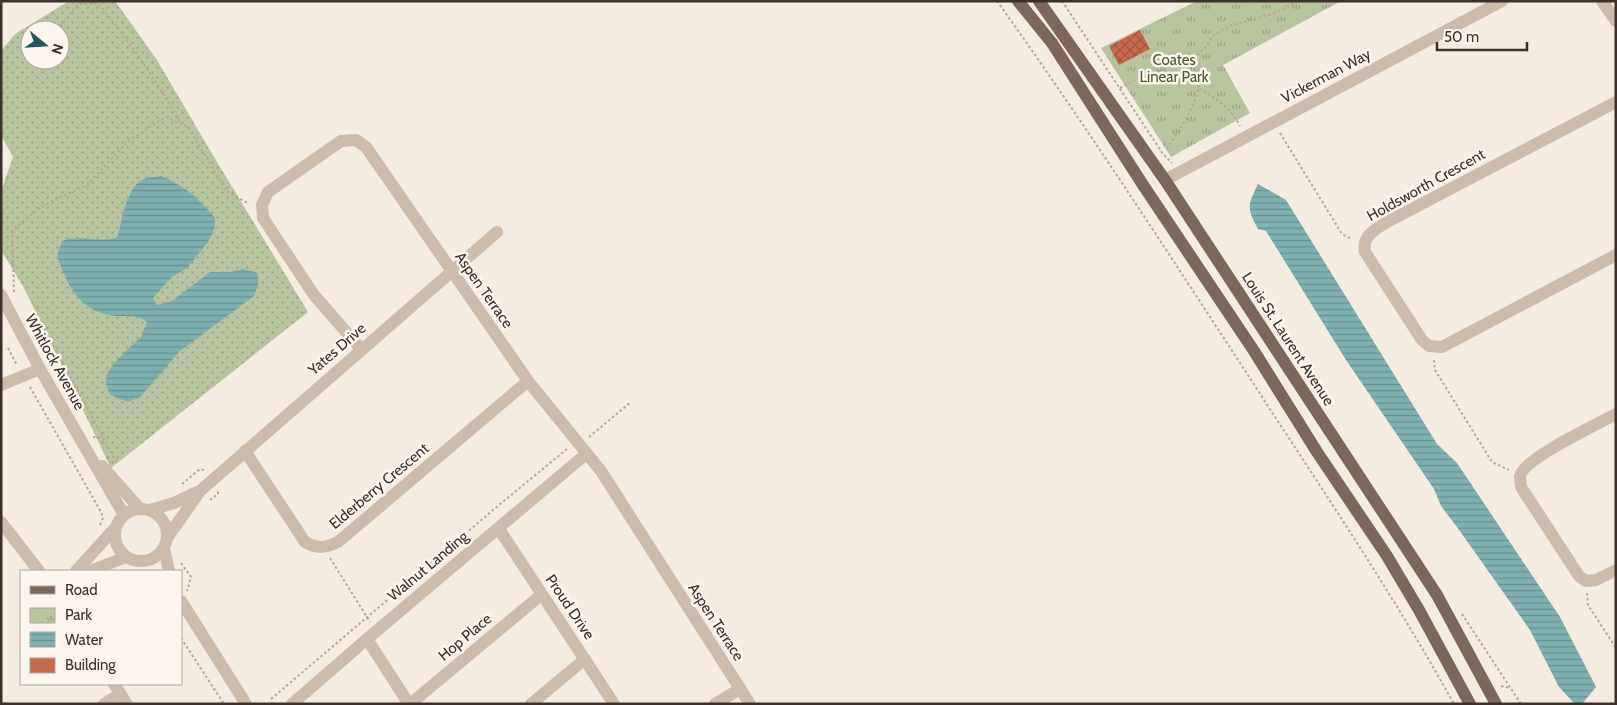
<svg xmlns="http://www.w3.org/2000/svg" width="1617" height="705" font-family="Cabin,sans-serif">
	<defs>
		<pattern id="grass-dots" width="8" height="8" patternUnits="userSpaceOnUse" patternTransform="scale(1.25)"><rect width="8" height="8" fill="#b8c4a0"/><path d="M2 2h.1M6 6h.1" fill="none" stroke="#97a083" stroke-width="1.8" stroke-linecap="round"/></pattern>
		<pattern id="park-tufts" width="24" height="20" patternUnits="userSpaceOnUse" patternTransform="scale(1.25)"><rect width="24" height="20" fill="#b8c4a0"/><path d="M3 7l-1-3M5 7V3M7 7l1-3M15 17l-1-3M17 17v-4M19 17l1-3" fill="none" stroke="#97a083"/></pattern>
		<pattern id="water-rules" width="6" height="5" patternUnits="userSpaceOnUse" patternTransform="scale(1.25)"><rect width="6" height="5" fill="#7fb0b2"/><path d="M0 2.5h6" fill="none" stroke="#699091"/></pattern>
		<pattern id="building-cross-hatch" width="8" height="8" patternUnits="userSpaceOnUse" patternTransform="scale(1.25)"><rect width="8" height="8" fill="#c8694b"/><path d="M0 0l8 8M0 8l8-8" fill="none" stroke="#a4573f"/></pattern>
	</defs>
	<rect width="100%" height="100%" fill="#f4ebe1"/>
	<path fill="url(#grass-dots)" fill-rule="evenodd" d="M 69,1 L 115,1 L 157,60 L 211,152 L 308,312 L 111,468 L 24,288 L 1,250 L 1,191 L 13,157 L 1,135 L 1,51 L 15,34 ZM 30,30 L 60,30 L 60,60 L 30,60 Z"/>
	<polygon fill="url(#park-tufts)" points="1197,1 1341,1 1223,65 1250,113 1171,157 1101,48"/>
	<g fill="url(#water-rules)">
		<path d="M 161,176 C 185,186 198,198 215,218 L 215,227 L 208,242 L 187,268 L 172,277 L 153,298 L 157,305 L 172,301 L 210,272 L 231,272 L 243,269 L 258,273 L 258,284 L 254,296 L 180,351 L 140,397 L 128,402 L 110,395 L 106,384 L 107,374 L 114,363 L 132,345 L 141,337 L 147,322 C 139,315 128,316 117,316 C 80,313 68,287 57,256 L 62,241 C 82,233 99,244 118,237 C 121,221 127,188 142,180 C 146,177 155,177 161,176 Z"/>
		<path d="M 1258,184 L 1286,200 L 1437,444 L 1457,463 L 1560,617 L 1596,687 L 1582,704 L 1575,704 L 1559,687 L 1530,630 L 1457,527 L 1441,506 L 1434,489 L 1346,360 L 1266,231 L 1258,229 C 1246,207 1248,205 1258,184 Z"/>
	</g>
	<polygon fill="url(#building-cross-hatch)" points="1140,30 1150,49 1119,65 1109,46"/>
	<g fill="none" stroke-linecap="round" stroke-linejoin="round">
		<g stroke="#b9a596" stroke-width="2" stroke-dasharray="2.5 2.5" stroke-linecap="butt">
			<path d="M 997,1 C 1087,127 1171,257 1255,386 C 1323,491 1393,594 1454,704"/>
			<polyline points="1062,1 1163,154 1172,163"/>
			<path d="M 57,30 L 78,4 L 98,3 C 129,41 157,81 181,124"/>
			<polyline points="1120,88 1142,76 1163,68 1190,62 1205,48 1214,35 1229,26 1272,14 1297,1"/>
			<path d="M 1199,89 C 1216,97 1231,109 1240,126"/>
			<polyline points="1280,133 1342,234 1352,239"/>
			<path d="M 1167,149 C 1184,121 1210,92 1194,58"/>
			<polyline points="14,292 12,230 44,205 87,185 128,141 166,117 188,127 226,191 249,204"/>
			<polyline points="44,328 117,463"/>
			<polyline points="8,348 17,365"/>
			<polyline points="1434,360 1435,370 1492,462 1509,470"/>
			<polyline points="30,387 101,512 103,518 100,525"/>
			<polyline points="93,437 103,438"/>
			<polyline points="589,437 631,402"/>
			<polyline points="182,484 200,469 204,470"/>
			<polyline points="210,500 218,494 218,491"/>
			<polyline points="330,558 370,622"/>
			<polyline points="181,563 191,577 187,591"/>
			<polyline points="1587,593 1588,605 1616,648"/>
			<polyline points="1462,614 1521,704"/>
			<polyline points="181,638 224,704"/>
			<polyline points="1501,686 1511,688"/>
			<polyline points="271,699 499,505 567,449"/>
		</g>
		<g stroke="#cdbbac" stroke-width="12">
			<polyline points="1602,1 1616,21"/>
			<path d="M 1616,102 L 1387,222 C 1375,230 1362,235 1365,252 L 1422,340 L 1429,346 L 1442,347 L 1616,255"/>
			<polyline points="1165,180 1502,1"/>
			<polyline points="1,295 40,369 124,515"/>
			<polyline points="361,349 314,295 263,218 262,205 268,192 341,141 356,140 366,147 528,381 601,471 750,704"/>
			<polyline points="1,385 40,369"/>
			<path d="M 1616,414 C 1598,424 1524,458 1520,476 C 1520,479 1521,484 1521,487 L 1579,576 L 1586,581 L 1596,580 L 1616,570"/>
			<path d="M 245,451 L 305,542 C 317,549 326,548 338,542 L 528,381"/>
			<polyline points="102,466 140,509"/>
			<circle cx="141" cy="535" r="26"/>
			<polyline points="150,510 174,503 197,492"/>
			<polyline points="1,522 39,571"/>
			<polyline points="499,529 614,704"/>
			<polyline points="167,538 200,491 497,232"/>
			<polyline points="164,548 169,571"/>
			<polyline points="76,571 116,527"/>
			<polyline points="90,571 126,557"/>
			<polyline points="181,601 246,704"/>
			<polyline points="367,639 409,704"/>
			<polyline points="114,684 127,704"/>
			<polyline points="104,704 120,694"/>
			<polyline points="292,704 367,639 586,454"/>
			<polyline points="410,704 541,595"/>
			<polyline points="531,704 585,659"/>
			<polyline points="715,704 740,689"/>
		</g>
		<g stroke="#7d675c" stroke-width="12">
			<polyline points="1018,1 1052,43 1143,185 1254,351 1317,452 1387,556 1419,610 1470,704"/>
			<polyline points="1039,1 1165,180 1437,595 1496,704"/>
		</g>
	</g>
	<g text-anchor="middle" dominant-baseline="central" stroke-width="5" stroke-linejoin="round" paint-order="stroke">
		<g font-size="15" fill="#4a5a2e" stroke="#fbf5ee">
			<text x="1174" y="60">Coates<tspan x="1174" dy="17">Linear Park</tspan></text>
		</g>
		<g font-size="15" fill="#3b302b" stroke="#fbf5ee">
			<text transform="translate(1326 76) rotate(-28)">Vickerman Way</text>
			<text transform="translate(1426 185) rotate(-29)">Holdsworth Crescent</text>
			<text transform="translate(484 290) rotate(55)">Aspen Terrace</text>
			<text transform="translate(1288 339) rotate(57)">Louis St. Laurent Avenue</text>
			<text transform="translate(337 349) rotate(-41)">Yates Drive</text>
			<text transform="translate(55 362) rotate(61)">Whitlock Avenue</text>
			<text transform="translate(379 486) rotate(-40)">Elderberry Crescent</text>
			<text transform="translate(428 566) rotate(-40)">Walnut Landing</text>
			<text transform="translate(570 607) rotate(56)">Proud Drive</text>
			<text transform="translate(716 622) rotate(57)">Aspen Terrace</text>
			<text transform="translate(465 637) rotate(-40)">Hop Place</text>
		</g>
	</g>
	<rect width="1617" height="705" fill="none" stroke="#3b302b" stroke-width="5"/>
	<rect x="20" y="570" width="162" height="115" fill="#fbf5ee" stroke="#aea6a0"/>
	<rect x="30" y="586" width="25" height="8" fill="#7d675c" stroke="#aea6a0"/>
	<text x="65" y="595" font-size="15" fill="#3b302b">Road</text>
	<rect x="30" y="608" width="25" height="15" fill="url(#park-tufts)" stroke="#aea6a0"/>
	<text x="65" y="620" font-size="15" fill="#3b302b">Park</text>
	<rect x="30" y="632" width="25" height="15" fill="url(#water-rules)" stroke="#aea6a0"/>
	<text x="65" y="645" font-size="15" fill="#3b302b">Water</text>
	<rect x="30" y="658" width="25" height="15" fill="#c8694b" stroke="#aea6a0"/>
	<text x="65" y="670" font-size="15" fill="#3b302b">Building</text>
	<g transform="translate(45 45) rotate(108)"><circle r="24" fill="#fbf5ee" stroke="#aea6a0"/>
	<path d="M0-4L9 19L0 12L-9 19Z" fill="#1f5a5e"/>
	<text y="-8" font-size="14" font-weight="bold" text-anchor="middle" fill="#3b302b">N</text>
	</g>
	<path d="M1437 42v8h90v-8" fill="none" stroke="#3b302b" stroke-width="2.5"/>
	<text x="1444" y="42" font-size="15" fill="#3b302b" stroke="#fbf5ee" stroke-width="4" paint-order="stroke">50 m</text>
</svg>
